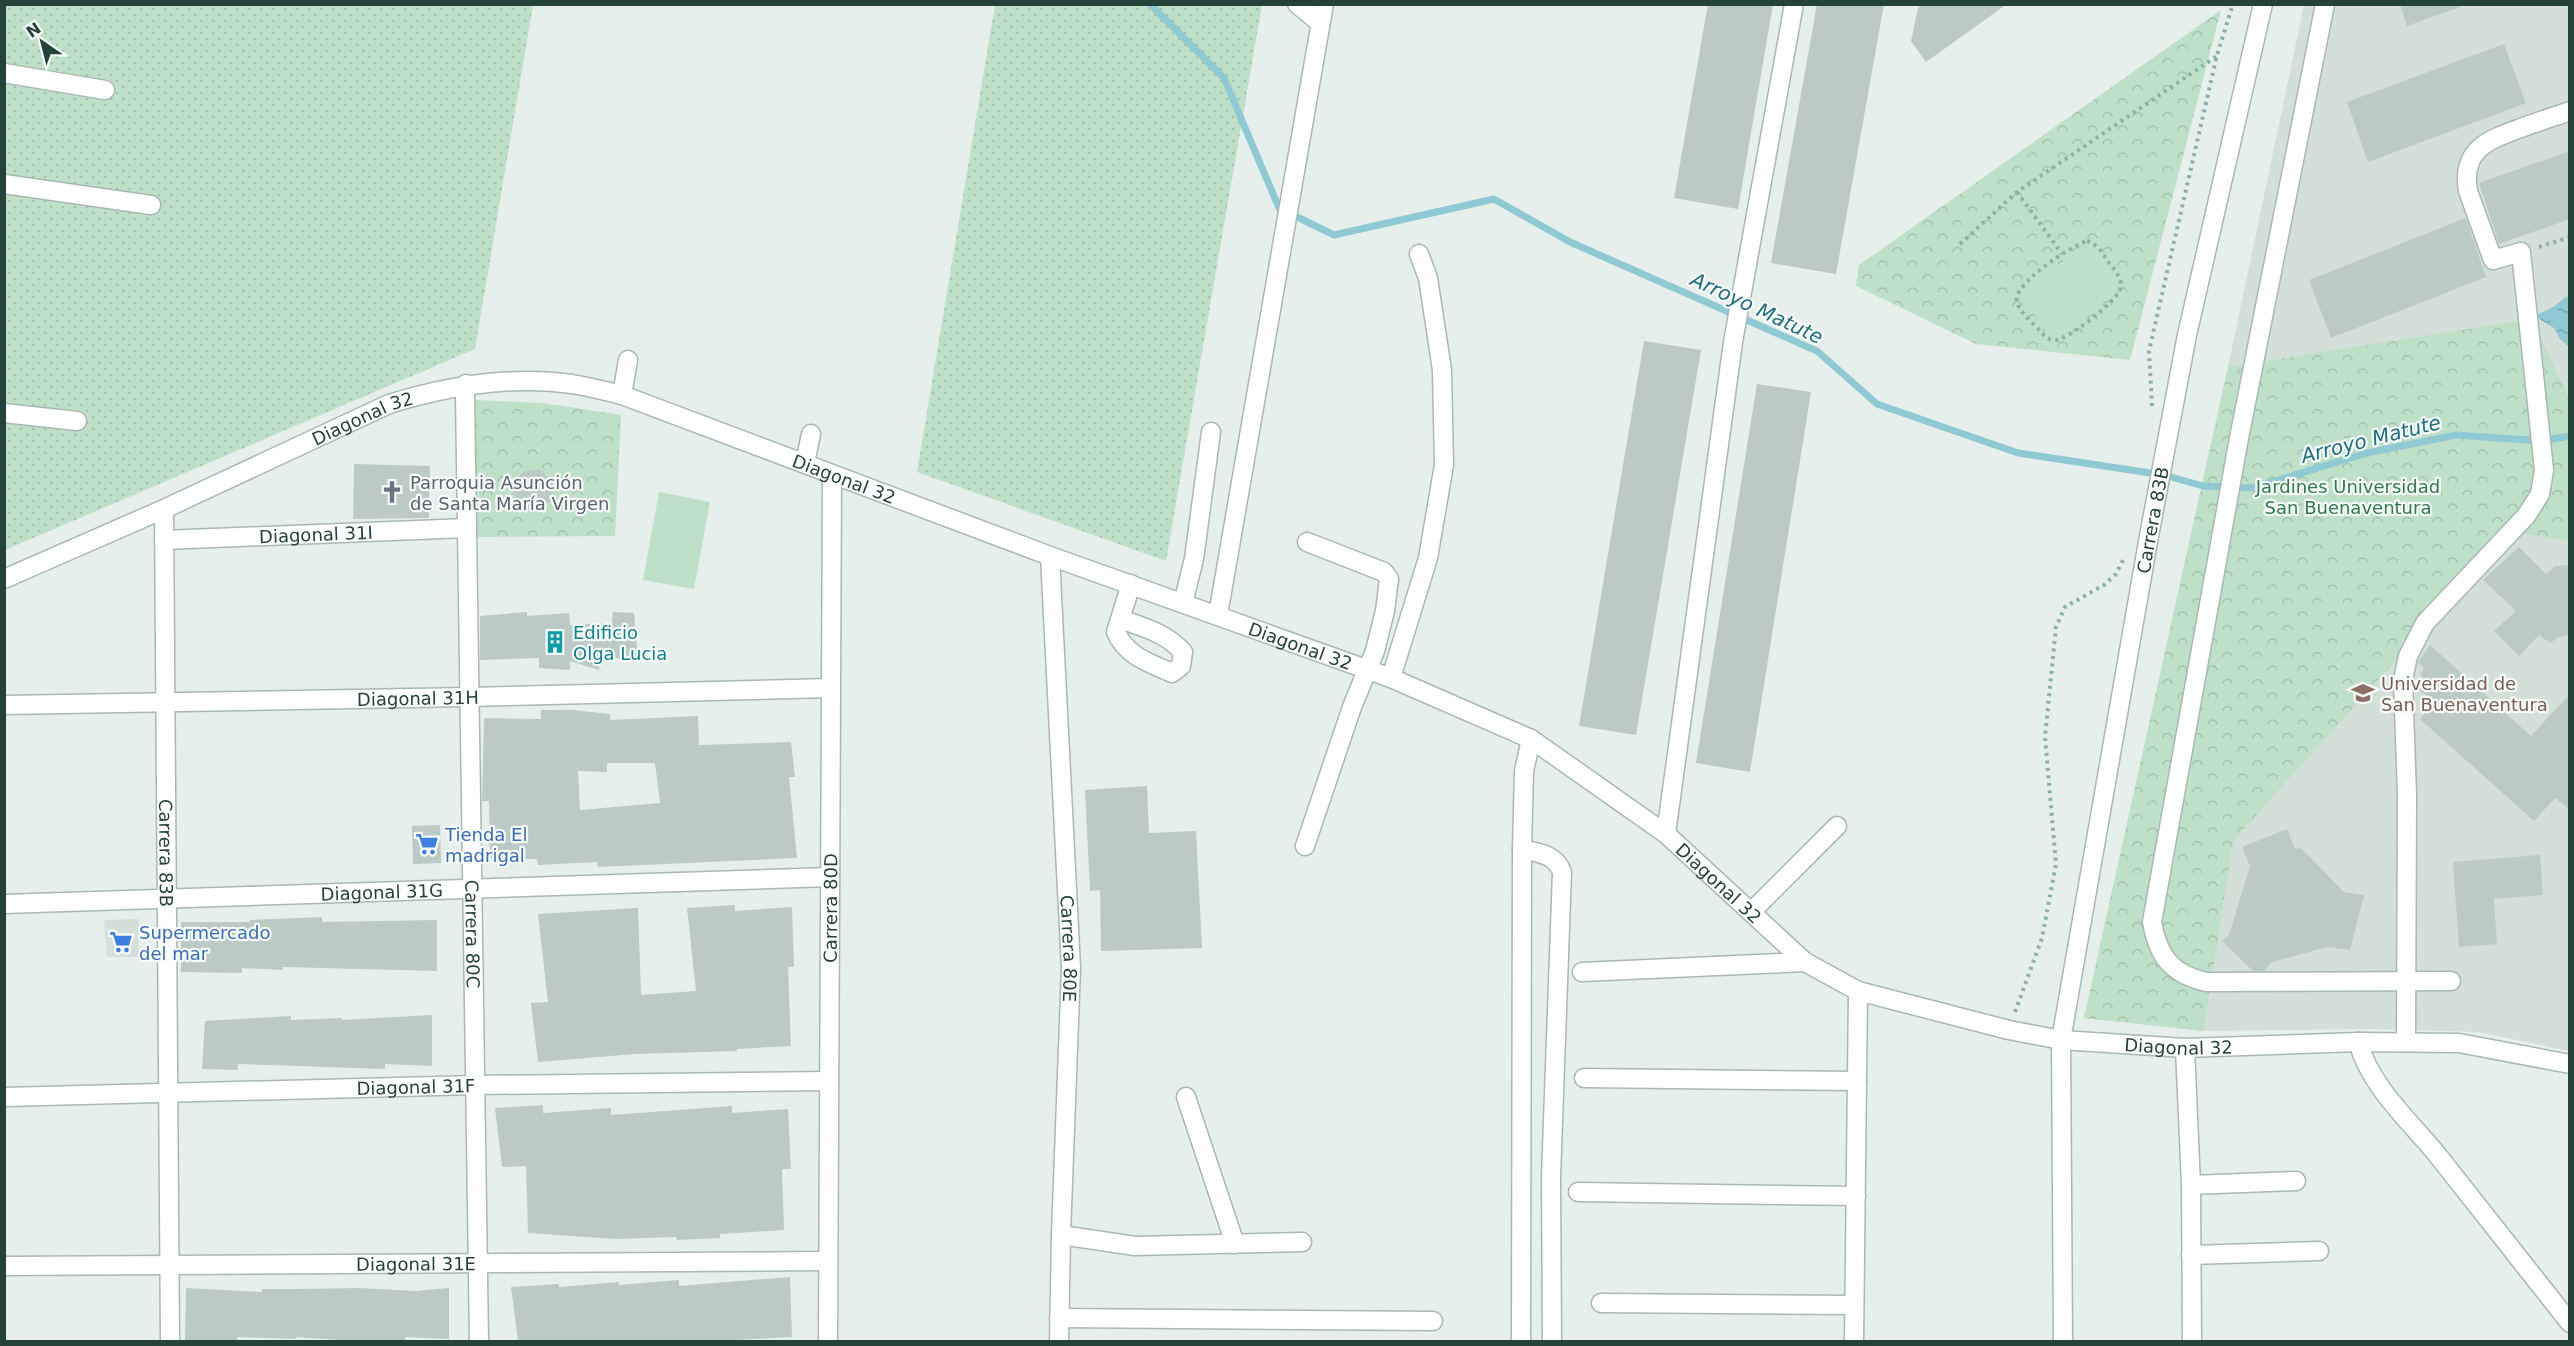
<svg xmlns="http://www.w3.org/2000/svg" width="2574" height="1346" font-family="'DejaVu Sans',sans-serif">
	<defs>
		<pattern id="grass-dots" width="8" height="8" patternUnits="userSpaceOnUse" patternTransform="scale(1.5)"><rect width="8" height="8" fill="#bfe0c8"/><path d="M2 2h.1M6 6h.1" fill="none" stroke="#a4c1ad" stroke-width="1.8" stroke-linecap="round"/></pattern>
		<pattern id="park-crowns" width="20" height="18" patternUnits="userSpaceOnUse" patternTransform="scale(1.5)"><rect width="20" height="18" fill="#bfe0c8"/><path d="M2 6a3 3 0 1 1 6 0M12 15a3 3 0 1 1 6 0" fill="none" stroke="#a4c1ad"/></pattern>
		<pattern id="water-ripples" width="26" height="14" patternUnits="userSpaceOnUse" patternTransform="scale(1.5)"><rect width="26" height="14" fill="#8ec9d4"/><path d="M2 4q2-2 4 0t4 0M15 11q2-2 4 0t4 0" fill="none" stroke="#74a5ad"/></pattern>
	</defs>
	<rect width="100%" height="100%" fill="#e6efeb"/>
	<g fill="#d4dfda">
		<polygon points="2304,5 2569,5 2569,1051 2478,1032 2378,1029 2204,1031 2084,1018 2228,367"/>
		<polygon points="139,919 138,957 107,957 104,920"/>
	</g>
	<g fill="url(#grass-dots)">
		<polygon points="5,5 533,5 475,349 5,550"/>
		<polygon points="995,5 1262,5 1166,561 917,472"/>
	</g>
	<g fill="url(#park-crowns)">
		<polygon points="2221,10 2130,360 1976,344 1856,286 1859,265"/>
		<polygon points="2531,319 2569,397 2569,541 2511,532 2233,841 2204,1031 2084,1018 2228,367"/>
		<polygon points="473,400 543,403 621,415 615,536 473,537"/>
	</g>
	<g fill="#bfe0c8">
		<polygon points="2088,243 2119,286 2050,336 2018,293"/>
		<polygon points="659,492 710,502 694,589 643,580"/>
	</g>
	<polygon fill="url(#water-ripples)" points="2566,297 2569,297 2569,347 2560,339 2554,328 2535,316 2553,307"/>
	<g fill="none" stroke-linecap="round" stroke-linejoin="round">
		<polyline stroke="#8ec9d4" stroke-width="7" points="1150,4 1224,78 1279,208 1334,235 1494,199 1570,242 1817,351 1877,404 2018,453 2164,475 2203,486 2252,488 2367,453 2456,435 2541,441 2570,436"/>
	</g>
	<g fill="#bbcac4" fill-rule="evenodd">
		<polygon points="1708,4 1773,4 1738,209 1674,198"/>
		<polygon points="1817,4 1884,4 1836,274 1771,263"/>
		<polygon points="1923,4 2007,4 1926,62 1911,41 1918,8"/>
		<polygon points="2400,4 2460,4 2460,7 2407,26"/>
		<polygon points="2504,44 2526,103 2368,162 2347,102"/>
		<polygon points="2570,151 2570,219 2499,244 2479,183"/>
		<polygon points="2466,218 2486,277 2331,338 2309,280"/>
		<polygon points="1644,341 1701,350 1636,735 1579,726"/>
		<polygon points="1757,384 1811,392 1750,772 1696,763"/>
		<polygon points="354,464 430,466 429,518 353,519"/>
		<polygon points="540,469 553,483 552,501 532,511 516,503 514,486 523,472"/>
		<polygon points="2519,547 2546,574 2556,566 2570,565 2570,635 2559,637 2550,643 2539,635 2519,656 2494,631 2516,611 2483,580"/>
		<polygon points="527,612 527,616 569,613 570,625 612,623 613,612 634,613 638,661 600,656 599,670 570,661 570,670 539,668 539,658 480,660 480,616"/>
		<polygon points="2430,645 2531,736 2570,694 2570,810 2555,798 2534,821 2420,719 2428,710 2420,703 2427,696 2419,690 2427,681 2420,674 2424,668 2418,662"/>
		<path d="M 541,710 L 573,710 L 610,714 L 610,720 L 698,716 L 699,745 L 791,742 L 795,777 L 789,777 L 797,858 L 598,867 L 597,862 L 538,865 L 537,859 L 490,859 L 489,801 L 482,801 L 484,718 L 541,719 ZM 607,763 L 655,763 L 660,803 L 580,810 L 578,771 L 607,772 Z"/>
		<polygon points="1147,786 1149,833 1196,831 1202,948 1101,951 1100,890 1090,891 1085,790"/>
		<polygon points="440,825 441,863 413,864 412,826"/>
		<polygon points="2287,829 2295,849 2301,848 2344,892 2364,895 2350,950 2327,947 2272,962 2264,971 2253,971 2222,941 2229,935 2250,866 2242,847"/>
		<polygon points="2540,855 2543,895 2494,899 2497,944 2459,947 2453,862"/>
		<polygon points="735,905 735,911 792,907 794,967 788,967 791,1046 737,1049 737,1051 635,1054 538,1062 531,1003 548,1002 538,914 638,908 641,995 696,991 687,908"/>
		<polygon points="322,917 322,922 437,920 437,971 283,967 283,970 242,968 242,973 181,972 181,922 249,922 250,920"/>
		<polygon points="432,1015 432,1066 385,1064 385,1069 238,1064 238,1070 202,1069 205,1021 291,1016 291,1020 342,1018 342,1020"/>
		<polygon points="543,1105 543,1113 611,1108 611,1115 732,1106 732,1113 788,1109 791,1169 782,1169 784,1230 720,1234 720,1238 677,1240 676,1237 616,1239 528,1233 526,1166 502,1167 495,1108"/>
		<polygon points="790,1277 792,1337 736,1340 736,1341 692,1341 692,1340 518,1341 511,1287 559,1284 559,1287 619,1282 619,1285 679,1280 679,1286"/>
		<polygon points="186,1288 262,1292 262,1289 296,1289 360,1288 415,1291 449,1288 449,1339 405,1337 405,1341 353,1341 296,1337 296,1339 237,1337 237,1341 185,1341"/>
	</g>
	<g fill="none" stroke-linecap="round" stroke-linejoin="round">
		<g stroke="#a8b8b2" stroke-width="21">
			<g id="minor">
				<polyline points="1297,4 1320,23"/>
				<path d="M 2325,4 L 2239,438 L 2152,922 C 2158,956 2171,974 2206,982 L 2451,981"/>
				<polyline points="4,73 105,90"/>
				<polyline points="4,184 151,205"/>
				<path id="s1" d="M 466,384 L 465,394 L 479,1342"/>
				<polyline points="622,395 628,360"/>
				<polyline points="4,413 77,421"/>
				<polyline points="805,463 811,434"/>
				<path id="s2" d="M 164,509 L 170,1342"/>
				<path id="s3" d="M 164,540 L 467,528"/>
				<path id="s4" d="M 1050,556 L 1071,968 L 1061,1235 L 1059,1342"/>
				<path id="s5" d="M 4,579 L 164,509 L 389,404 C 448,386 510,375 572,384 C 589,387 606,391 622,395 L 1050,556 L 1391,678 L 1531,739 L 1666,834 L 1805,962 L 1858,991 L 2009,1030 L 2061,1040 L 2185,1048 L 2358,1042 L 2459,1043 L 2570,1064"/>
				<polyline points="1183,603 1194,559 1211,432"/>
				<polyline points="1218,615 1324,4"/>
				<path d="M 1120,619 C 1143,627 1166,633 1183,652 L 1181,666 L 1172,673 C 1150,663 1126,656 1116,632 L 1131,584"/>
				<polyline points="1391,678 1428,558 1444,465 1442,370 1428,278 1419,254"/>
				<path id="s6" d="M 4,705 L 469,697 L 831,688"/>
				<polyline points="1666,834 1733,342 1794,4"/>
				<polyline points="1305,846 1352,707 1375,651 1385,611 1389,579 1384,572 1307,542"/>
				<path d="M 1522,849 C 1539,853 1555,854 1562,872 L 1551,1177 L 1552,1342"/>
				<path id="s7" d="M 4,904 L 830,877"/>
				<polyline points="1751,912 1837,826"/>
				<polyline points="1582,972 1805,962"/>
				<path d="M 2358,1042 C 2371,1088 2410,1121 2439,1157 C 2483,1212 2526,1268 2570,1323"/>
				<path d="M 2406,1042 L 2407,795 L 2403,680 L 2408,656 L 2425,623 L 2526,516 L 2540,494 L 2544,470 L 2521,252 L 2493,260 L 2468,191 C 2461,149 2488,140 2521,128 C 2537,122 2553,117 2570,111"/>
				<polyline points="2185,1048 2191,1185 2192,1342"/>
				<polyline points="1584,1078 1857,1081"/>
				<path id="s8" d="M 4,1097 L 475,1085 L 829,1081"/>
				<polyline points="1186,1097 1235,1244"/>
				<polyline points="2191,1185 2296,1181"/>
				<polyline points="1578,1192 1856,1196"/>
				<polyline points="1061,1235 1135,1246 1302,1242"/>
				<polyline points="2191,1255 2319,1251"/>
				<path id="s9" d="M 4,1266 L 828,1261"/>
				<polyline points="1601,1303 1854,1305"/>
				<polyline points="1059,1318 1433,1321"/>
				<path id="s10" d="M 828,1342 L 832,475"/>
				<polyline points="1521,1342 1522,849 1524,771 1531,739"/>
				<polyline points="1854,1342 1858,991"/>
				<path id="s11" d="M 2063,1342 L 2061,1040 L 2149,536 L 2187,335 L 2263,4"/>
			</g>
		</g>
		<g stroke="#86b3a5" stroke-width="4" stroke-dasharray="3 4.5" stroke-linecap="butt">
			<polyline points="2017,192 2062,254"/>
			<path d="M 2087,241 C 2098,245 2102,252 2109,263 C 2114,269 2122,278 2121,287 C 2120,299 2067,341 2055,340 C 2050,340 2046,338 2043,334 C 2035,325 2020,313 2017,302 C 2012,284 2071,246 2087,241 Z"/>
			<polyline points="1960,244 2017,192 2217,56"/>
			<polyline points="2539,247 2570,237"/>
			<polyline points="2152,406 2149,351 2217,55 2233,4"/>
			<polyline points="2015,1012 2042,938 2056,864 2045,737 2056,627 2065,607 2104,585 2116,574 2123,560"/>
		</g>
		<use href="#minor" stroke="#fff" stroke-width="18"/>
	</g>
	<defs>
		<g id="church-bare" transform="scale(1.8)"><path d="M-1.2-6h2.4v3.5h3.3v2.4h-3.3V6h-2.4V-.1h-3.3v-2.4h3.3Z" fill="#6b7280" stroke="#f7fbf9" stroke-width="2.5" paint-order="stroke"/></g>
		<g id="building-bare" transform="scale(1.8)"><path d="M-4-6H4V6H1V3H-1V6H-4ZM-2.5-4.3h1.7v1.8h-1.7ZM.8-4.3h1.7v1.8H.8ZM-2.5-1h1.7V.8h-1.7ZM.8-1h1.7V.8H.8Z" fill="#0f9aa8" stroke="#f7fbf9" stroke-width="2.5" paint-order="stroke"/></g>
		<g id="university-bare" transform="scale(1.8)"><path d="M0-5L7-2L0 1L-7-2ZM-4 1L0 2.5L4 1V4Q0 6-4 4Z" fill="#8d6e63" stroke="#f7fbf9" stroke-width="2.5" paint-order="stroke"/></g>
		<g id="supermarket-bare" transform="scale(1.8)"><path d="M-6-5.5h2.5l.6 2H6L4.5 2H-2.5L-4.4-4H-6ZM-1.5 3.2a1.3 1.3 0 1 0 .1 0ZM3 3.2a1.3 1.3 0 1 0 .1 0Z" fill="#3f7fe0" stroke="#f7fbf9" stroke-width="2.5" paint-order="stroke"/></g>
	</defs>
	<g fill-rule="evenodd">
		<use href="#church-bare" x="392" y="492"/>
		<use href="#building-bare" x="555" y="642"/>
		<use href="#university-bare" x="2363" y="693"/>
		<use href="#supermarket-bare" x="427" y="844"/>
		<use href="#supermarket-bare" x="121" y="942"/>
	</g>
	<g text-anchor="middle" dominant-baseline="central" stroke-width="4.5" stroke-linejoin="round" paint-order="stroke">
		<g font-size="18" fill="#24423a" stroke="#f7fbf9">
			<text stroke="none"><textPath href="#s5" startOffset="393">Diagonal 32</textPath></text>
			<text stroke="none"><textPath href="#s5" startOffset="897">Diagonal 32</textPath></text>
			<text stroke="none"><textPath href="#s11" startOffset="830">Carrera 83B</textPath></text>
			<text stroke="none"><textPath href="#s3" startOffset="152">Diagonal 31I</textPath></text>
			<text stroke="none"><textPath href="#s5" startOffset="1383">Diagonal 32</textPath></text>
			<text stroke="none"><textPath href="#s6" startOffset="414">Diagonal 31H</textPath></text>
			<text stroke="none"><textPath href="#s2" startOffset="344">Carrera 83B</textPath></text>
			<text stroke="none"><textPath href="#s5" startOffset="1869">Diagonal 32</textPath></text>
			<text stroke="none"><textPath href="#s7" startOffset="378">Diagonal 31G</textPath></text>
			<text stroke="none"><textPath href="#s10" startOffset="434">Carrera 80D</textPath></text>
			<text stroke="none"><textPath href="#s1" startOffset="550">Carrera 80C</textPath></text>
			<text stroke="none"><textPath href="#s4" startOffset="393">Carrera 80E</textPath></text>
			<text stroke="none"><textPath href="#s5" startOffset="2373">Diagonal 32</textPath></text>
			<text stroke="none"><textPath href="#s8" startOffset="412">Diagonal 31F</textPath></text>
			<text stroke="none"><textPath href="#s9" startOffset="412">Diagonal 31E</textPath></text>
		</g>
		<g font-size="18" fill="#5b616d" stroke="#f7fbf9" text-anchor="start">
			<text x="410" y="482">Parroquia Asunción<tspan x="410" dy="21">de Santa María Virgen</tspan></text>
		</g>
		<g font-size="18" fill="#2d7a4b" stroke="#f7fbf9">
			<text x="2348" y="486">Jardines Universidad<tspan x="2348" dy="21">San Buenaventura</tspan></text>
		</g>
		<g font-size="18" fill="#0d838f" stroke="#f7fbf9" text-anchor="start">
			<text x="573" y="632">Edificio<tspan x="573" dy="21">Olga Lucia</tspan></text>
		</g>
		<g font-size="18" fill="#785e54" stroke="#f7fbf9" text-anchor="start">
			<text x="2381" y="683">Universidad de<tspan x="2381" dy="21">San Buenaventura</tspan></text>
		</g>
		<g font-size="18" fill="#366cbe" stroke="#f7fbf9" text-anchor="start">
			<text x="445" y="834">Tienda El<tspan x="445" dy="21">madrigal</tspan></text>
			<text x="139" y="932">Supermercado<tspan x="139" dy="21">del mar</tspan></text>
		</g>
		<g font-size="20" font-style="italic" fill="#1c6f80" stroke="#f7fbf9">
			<text transform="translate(1757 308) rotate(25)">Arroyo Matute</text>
			<text transform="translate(2371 439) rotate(-14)">Arroyo Matute</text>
		</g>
	</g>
	<rect width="2574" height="1346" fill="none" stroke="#24423a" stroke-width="12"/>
	<g transform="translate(42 42) rotate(325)" stroke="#f7fbf9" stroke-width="4.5" paint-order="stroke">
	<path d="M0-4.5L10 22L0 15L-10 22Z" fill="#24423a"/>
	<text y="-9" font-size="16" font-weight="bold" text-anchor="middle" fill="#24423a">N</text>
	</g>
</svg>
